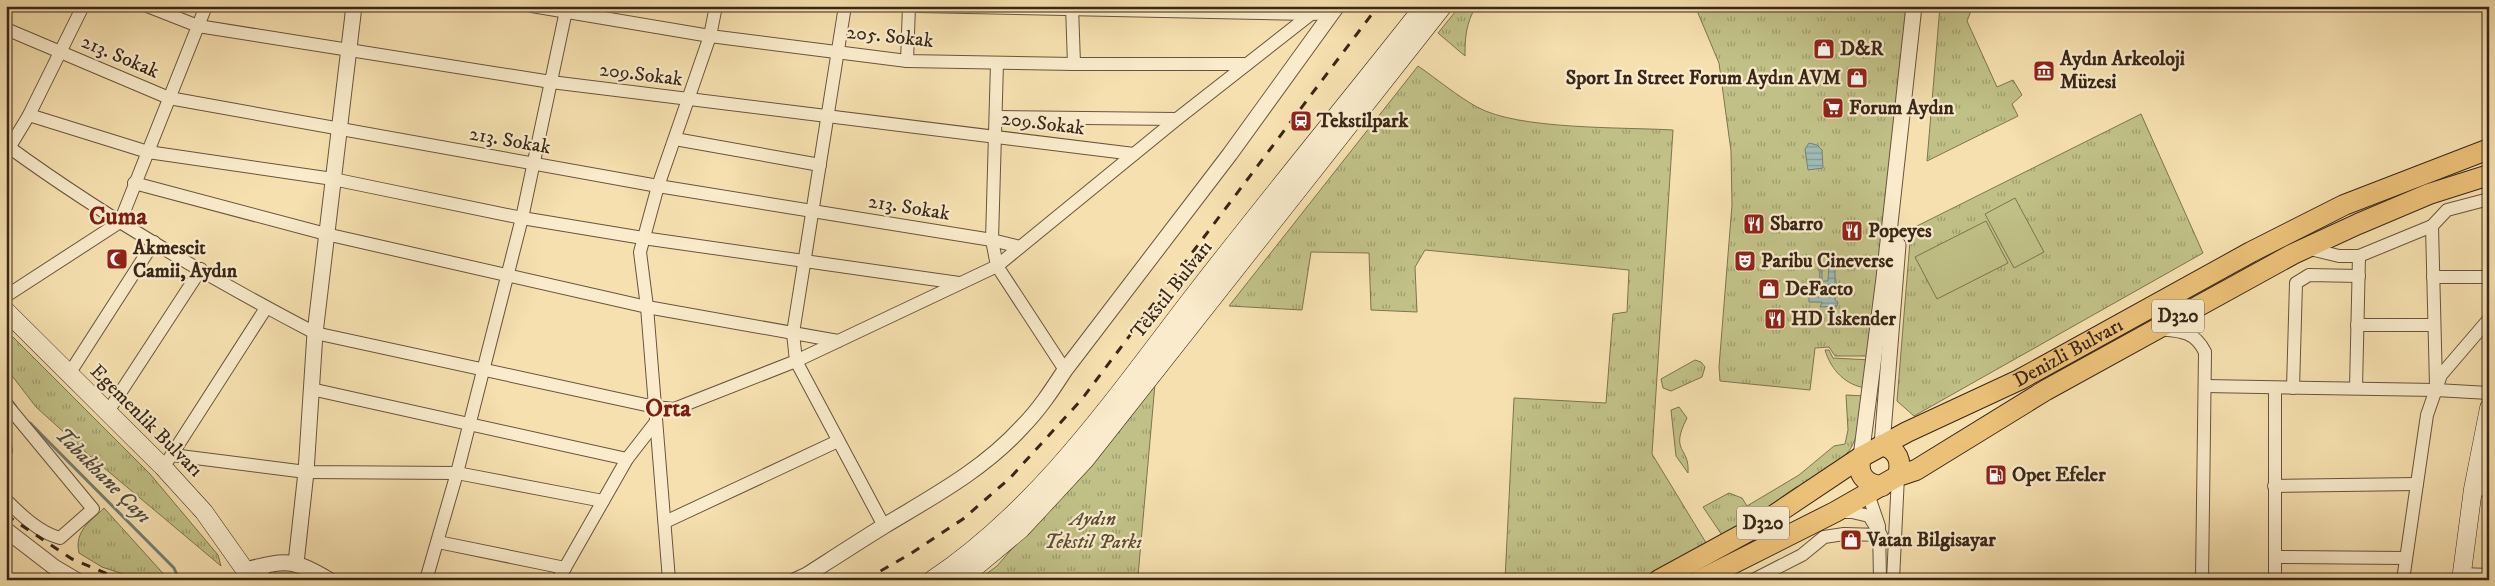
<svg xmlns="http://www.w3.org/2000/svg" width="2495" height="586" font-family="'IM FELL DW Pica',serif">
	<defs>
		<pattern id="grass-tufts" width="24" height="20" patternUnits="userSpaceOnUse" patternTransform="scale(1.25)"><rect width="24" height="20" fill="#c1c187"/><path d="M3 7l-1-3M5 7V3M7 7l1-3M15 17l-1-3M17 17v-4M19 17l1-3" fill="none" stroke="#9e9d6d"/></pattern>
		<pattern id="water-rules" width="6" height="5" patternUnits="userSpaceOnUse" patternTransform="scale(1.25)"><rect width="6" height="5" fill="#9fbbb4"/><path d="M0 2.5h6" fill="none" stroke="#839891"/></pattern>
	</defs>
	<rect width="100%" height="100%" fill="#f6e0af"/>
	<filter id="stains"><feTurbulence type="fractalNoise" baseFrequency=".004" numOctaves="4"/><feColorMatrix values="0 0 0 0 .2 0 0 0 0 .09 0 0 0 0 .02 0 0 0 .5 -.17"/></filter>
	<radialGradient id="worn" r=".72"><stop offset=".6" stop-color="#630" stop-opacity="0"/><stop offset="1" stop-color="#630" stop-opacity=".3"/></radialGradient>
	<g fill="url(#grass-tufts)" stroke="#7d7450">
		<path d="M 1460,6 L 1476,6 C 1466,24 1465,36 1465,56 L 1438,33 Z"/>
		<polygon points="1695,6 1908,6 1870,356 1835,356 1829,347 1815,348 1810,390 1720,381 1719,367 1732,205 1731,151 1719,63"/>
		<polygon points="1940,6 1973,6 1967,21 1997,87 2013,80 2022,95 2012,104 2018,116 1927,161"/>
		<path d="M 1418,66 C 1437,79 1457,96 1477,107 C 1518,130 1623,127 1673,130 L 1652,454 L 1708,546 L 1648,580 L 1505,580 L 1514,398 L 1606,403 L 1613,314 L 1627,312 L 1629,270 L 1425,250 L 1415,267 L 1417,312 L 1371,310 L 1369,253 L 1311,252 L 1302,310 L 1229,306 Z"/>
		<polygon points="2141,114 2203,253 1914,416 1897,401 1911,229"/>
		<polygon points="6,330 150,474 218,555 221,566 90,456 36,407 6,368"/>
		<path d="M 1825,350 L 1829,350 L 1833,358 L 1871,360 L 1867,388 C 1846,386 1831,370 1825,350 Z"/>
		<polygon points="1695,360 1701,362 1705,367 1702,377 1671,391 1663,388 1661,379"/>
		<polygon points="1155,384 1138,576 1143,580 978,580 997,566"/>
		<path d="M 1846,395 L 1866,396 C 1863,413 1860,430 1852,446 C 1845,460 1811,486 1796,487 L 1724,538 L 1703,507 L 1729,493 L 1742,498 L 1747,506 L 1799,475 L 1834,446 L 1845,444 L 1848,430 Z"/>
		<path d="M 1679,407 L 1687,418 C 1669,453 1690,446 1688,473 L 1676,456 L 1671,410 Z"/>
		<path d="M 104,508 L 169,580 L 141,580 L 102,567 L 79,553 C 74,531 90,522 104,508 Z"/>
		<polygon points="293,567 302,580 275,580 272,575 277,570"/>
	</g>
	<g fill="#c1c187" stroke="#7d7450">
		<polygon points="2015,198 2044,252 2014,268 1985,214"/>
		<polygon points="1986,221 2008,263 1937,299 1915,257"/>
	</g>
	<g fill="url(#water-rules)" stroke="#767f76">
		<polygon points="1809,143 1817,145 1822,150 1823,168 1808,170 1805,149"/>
		<polygon points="1835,263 1835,300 1838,302 1837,306 1820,307 1822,302 1809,302 1809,294 1819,292 1820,269 1822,269 1822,281 1828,281 1829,264"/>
	</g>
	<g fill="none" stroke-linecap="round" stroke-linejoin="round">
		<g stroke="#767f76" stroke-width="3">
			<polyline points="6,393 16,407"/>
			<polyline points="30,423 174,568 179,580"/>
		</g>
		<g stroke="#68543e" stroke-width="14">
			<g id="minor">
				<polyline points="147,6 198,26 551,82 1134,154"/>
				<polyline points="532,6 710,36 907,61 1074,64 1247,64"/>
				<polyline points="845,6 793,333 796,361 884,526"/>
				<polyline points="918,6 1311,14"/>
				<polyline points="1072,6 1074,64"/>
				<polyline points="6,29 169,98 658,186 992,240 1020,247"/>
				<polyline points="907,61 909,6"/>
				<polyline points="997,63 992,240 997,266 1065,370"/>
				<polyline points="29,115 148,152 333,179 522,218 643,238 959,283"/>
				<polyline points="996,117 1177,119"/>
				<polyline points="675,139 820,165"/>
				<path d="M 6,145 C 103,216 208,277 315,333 L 655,407 L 674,409 L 796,361 L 997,266 L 1177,119 L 1311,14 L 1332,13"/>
				<polyline points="6,153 29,115 83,6"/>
				<polyline points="134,183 326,234 647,307 838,341"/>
				<polyline points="2432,226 2436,385"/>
				<polyline points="2306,248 2339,256 2359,256 2432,226 2447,210 2489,199"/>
				<polyline points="2433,277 2489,277"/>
				<polyline points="6,296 120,222 206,6"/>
				<polyline points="2357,325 2434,325"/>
				<path d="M 2157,329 C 2179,331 2194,330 2205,352 L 2202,580"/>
				<polyline points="69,374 154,242"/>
				<polyline points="2205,386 2436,390 2489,393"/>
				<polyline points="2275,388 2275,580"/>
				<polyline points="2293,388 2296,283 2309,275 2359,276"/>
				<polyline points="2356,388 2359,256"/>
				<polyline points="311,389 627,459"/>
				<path d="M 6,404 L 93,509 L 60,538 C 40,533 21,515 6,500"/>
				<polyline points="107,413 201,269"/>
				<polyline points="6,450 6,451"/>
				<polyline points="172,455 306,472 457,473 603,501"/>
				<polyline points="169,459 266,308"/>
				<polyline points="2274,486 2417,484"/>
				<polyline points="1866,488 1879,526 1880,580"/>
				<polyline points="2473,489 2489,490"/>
				<polyline points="665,522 838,441"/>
				<polyline points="438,542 565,568"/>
				<polyline points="2275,557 2406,558"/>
				<polyline points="2462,574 2489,575"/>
				<polyline points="426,580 457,473 522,218 567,6"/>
				<polyline points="558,580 627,459 655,423"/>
				<polyline points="669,580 647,307 640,252 658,186 710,36 716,6"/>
				<polyline points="1753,580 1802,555 1824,537 1844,534 1881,535 1869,516 1852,512 1837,512"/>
				<polyline points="1893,580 1898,476"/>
				<polyline points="2403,580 2427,415 2441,375 2489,319"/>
			</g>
		</g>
		<g stroke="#68543e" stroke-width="17">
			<g id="tertiary">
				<polyline points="1882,445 1898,245"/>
				<polyline points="1861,457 1884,278 1914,6"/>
				<polyline points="6,530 54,567 76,580"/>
				<polyline points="296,563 306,472 315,333 354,6"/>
				<path d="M 245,570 C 286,560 292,558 329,580"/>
				<path d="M 796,580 L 807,575 C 832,559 858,542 884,526 C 932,497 983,470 1022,427 C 1039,410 1052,390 1065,370 L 1230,154 L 1337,6"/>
			</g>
		</g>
		<g stroke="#392618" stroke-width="19">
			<g id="secondary">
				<polyline points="6,311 163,467 204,512 245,570"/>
				<polyline points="245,570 264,580"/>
				<path d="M 932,580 C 1044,505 1120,390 1201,286 C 1274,192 1350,100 1424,6"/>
				<polyline points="960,580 1021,529 1085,460 1443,6"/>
				<polyline points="2461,580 2473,489 2489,408"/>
			</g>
		</g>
		<g stroke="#392618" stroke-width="22">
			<g id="trunk">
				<path d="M 1882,445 C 1898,450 1902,461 1898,476"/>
				<path d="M 1861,457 C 1856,473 1865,485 1882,486"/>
				<path id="s1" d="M 1659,580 L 1758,526 L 1861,457 L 1907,432 L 2019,380 L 2251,252 L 2344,205 L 2489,149"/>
				<polyline points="1700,580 1835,512 1898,476 1916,470 2046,390 2293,254 2358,224 2429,194 2489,175"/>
			</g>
		</g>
		<use href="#minor" stroke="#f9ebcb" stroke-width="12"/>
		<use href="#tertiary" stroke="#f9ebcb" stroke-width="15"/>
		<use href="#secondary" stroke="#f9ebcb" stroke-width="18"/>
		<use href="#trunk" stroke="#ebc078" stroke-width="20"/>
		<g stroke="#392618" stroke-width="3" stroke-dasharray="9 9" stroke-linecap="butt">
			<polyline points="6,515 72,559 122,580"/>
			<polyline points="865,580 910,554 963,519 1010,478 1082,399 1378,6"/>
		</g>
	</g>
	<defs>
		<g id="shop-square" transform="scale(1.125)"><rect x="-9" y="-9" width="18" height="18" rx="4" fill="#8f2418" stroke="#f9ebcb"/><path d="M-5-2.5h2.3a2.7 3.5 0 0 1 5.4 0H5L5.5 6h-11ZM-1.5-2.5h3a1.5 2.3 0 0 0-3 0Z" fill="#fff"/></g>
		<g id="museum-square" transform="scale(1.125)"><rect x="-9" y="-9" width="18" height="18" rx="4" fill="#8f2418" stroke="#f9ebcb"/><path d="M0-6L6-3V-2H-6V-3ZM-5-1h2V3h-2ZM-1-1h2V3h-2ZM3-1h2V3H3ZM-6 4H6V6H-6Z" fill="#fff"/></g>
		<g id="supermarket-square" transform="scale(1.125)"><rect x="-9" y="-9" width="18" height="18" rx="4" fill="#8f2418" stroke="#f9ebcb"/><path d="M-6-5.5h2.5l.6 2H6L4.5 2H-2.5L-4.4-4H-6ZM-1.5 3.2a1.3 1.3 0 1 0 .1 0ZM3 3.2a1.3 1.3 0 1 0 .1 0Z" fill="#fff"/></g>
		<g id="station-square" transform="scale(1.125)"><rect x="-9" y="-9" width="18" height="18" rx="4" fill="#8f2418" stroke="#f9ebcb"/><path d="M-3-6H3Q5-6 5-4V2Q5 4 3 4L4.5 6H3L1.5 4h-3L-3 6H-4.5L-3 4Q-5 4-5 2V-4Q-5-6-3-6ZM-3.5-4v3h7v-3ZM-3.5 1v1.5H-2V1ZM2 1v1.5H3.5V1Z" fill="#fff"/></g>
		<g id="restaurant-square" transform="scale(1.125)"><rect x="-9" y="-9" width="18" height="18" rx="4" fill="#8f2418" stroke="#f9ebcb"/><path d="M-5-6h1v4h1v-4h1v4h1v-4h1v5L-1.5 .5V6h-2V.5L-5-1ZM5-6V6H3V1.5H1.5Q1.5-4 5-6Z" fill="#fff"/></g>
		<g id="mosque-square" transform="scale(1.125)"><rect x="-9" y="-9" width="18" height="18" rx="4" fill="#8f2418" stroke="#f9ebcb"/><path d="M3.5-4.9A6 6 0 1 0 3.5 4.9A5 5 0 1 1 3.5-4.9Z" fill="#fff"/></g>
		<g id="theatre-square" transform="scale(1.125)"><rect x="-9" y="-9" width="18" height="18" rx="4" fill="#8f2418" stroke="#f9ebcb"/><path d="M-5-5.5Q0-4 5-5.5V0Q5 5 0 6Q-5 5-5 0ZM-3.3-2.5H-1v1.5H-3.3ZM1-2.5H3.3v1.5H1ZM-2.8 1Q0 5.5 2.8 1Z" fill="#fff"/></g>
		<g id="fuel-square" transform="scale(1.125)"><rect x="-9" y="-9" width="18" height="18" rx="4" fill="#8f2418" stroke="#f9ebcb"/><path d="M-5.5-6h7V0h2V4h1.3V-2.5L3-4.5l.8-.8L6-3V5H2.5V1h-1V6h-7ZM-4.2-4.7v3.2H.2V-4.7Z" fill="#fff"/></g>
	</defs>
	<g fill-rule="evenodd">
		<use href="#shop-square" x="1824" y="49"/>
		<use href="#museum-square" x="2044" y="71"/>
		<use href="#shop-square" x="1857" y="78"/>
		<use href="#supermarket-square" x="1833" y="108"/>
		<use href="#station-square" x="1301" y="121"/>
		<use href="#restaurant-square" x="1754" y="224"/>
		<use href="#restaurant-square" x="1852" y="231"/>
		<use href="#mosque-square" x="117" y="259"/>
		<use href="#theatre-square" x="1745" y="261"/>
		<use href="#shop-square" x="1769" y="289"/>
		<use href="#restaurant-square" x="1775" y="319"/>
		<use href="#fuel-square" x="1996" y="475"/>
		<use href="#shop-square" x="1851" y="540"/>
	</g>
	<g text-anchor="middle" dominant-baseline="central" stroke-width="4.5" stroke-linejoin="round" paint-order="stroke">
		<g fill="#f9ebcb" stroke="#73614e" stroke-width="1">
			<rect x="2152" y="299.5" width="52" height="33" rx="4"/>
			<rect x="1737" y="506.5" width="52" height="33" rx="4"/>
		</g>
		<g font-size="19" font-weight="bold" fill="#392618">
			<text x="2178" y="316">D320</text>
			<text x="1763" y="523">D320</text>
		</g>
		<g font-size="20" fill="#392618" stroke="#f9ebcb">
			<text transform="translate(890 37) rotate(6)">205. Sokak</text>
			<text transform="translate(120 57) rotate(23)">213. Sokak</text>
			<text transform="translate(641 75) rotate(7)">209.Sokak</text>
			<text transform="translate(1043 124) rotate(7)">209.Sokak</text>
			<text transform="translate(510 141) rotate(10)">213. Sokak</text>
			<text transform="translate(909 208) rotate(9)">213. Sokak</text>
			<text transform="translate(1172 290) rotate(-52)">Tekstil Bulvarı</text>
			<text stroke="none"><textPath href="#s1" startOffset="469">Denizli Bulvarı</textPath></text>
			<text transform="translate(146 421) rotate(45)">Egemenlik Bulvarı</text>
		</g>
		<g font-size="20" font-weight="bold" fill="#392618" stroke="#f9ebcb" text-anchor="start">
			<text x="1840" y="49">D&amp;R</text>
			<text x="2060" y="59">Aydın Arkeoloji<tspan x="2060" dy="23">Müzesi</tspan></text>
			<text x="1841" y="78" text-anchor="end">Sport In Street Forum Aydın AVM</text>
			<text x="1849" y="108">Forum Aydın</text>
			<text x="1317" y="121">Tekstilpark</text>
			<text x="1770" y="224">Sbarro</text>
			<text x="1868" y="231">Popeyes</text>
			<text x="133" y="248">Akmescit<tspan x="133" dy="23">Camii, Aydın</tspan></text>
			<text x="1761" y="261">Paribu Cineverse</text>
			<text x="1785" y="289">DeFacto</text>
			<text x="1791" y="319">HD İskender</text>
			<text x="2012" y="475">Opet Efeler</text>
			<text x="1867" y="540">Vatan Bilgisayar</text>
		</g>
		<g font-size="20" font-style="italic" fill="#5b4d34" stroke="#f9ebcb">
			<text x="1093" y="519">Aydın<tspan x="1093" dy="23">Tekstil Parkı</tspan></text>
		</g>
		<g font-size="21" font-style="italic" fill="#524b3f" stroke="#f9ebcb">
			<text transform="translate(103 476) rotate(45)">Tabakhane Çayı</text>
		</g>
		<g font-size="25" font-weight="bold" fill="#7a1f14" stroke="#f9ebcb">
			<text x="118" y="216">Cuma</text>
			<text x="668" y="408">Orta</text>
		</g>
	</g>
	<rect width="2495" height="586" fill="none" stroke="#f6e0af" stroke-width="25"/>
	<rect x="8" y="8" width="2480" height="571" fill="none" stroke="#392618" stroke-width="2.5"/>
	<rect x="12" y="12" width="2470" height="561" fill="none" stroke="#392618"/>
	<rect width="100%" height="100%" filter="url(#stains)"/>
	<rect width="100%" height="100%" fill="url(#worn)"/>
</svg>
